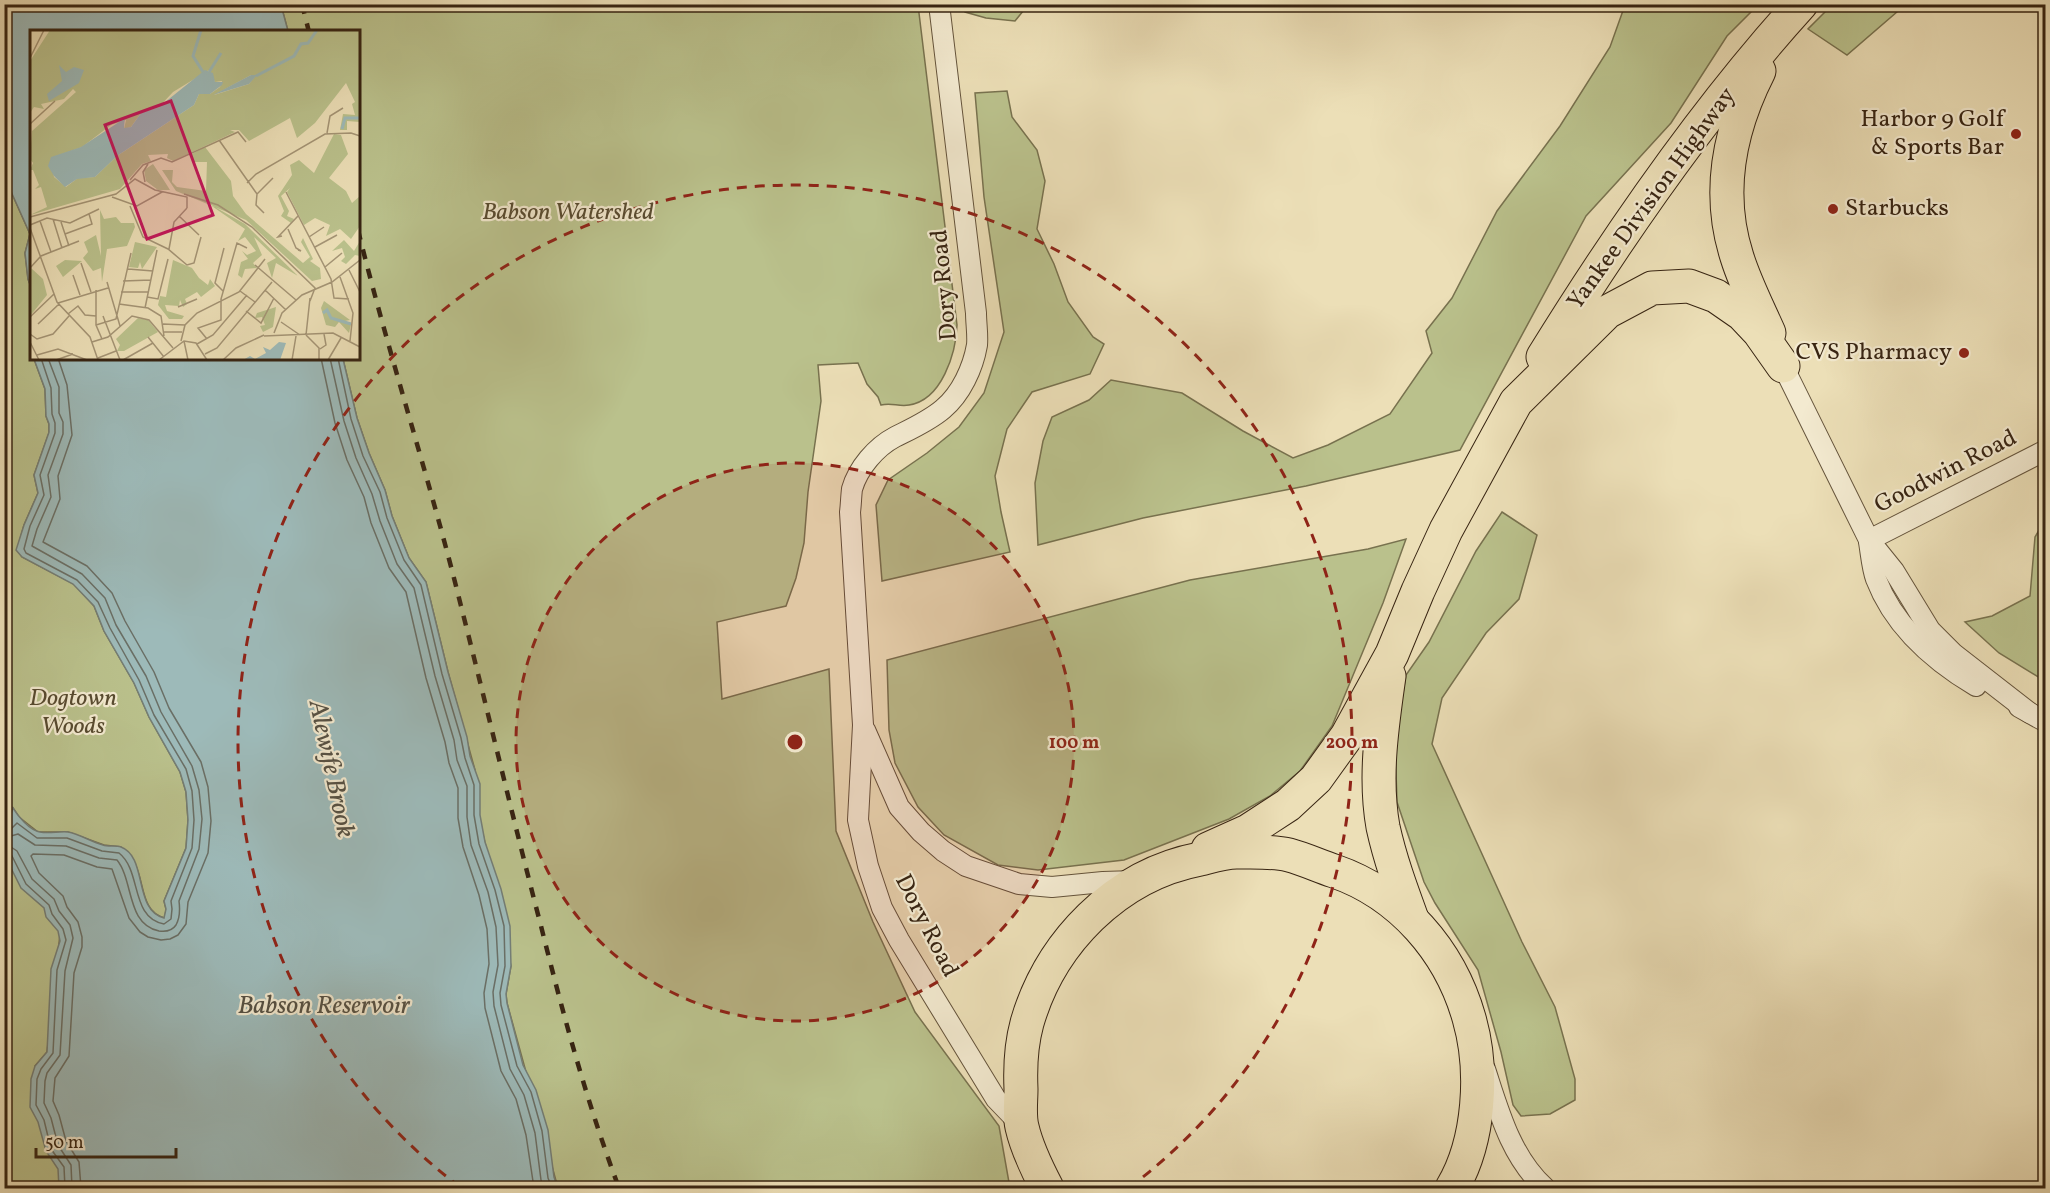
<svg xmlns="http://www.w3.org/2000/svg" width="2050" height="1193" font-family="Vollkorn,serif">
	<rect width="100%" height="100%" fill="#ecdfb7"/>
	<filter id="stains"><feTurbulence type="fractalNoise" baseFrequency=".00333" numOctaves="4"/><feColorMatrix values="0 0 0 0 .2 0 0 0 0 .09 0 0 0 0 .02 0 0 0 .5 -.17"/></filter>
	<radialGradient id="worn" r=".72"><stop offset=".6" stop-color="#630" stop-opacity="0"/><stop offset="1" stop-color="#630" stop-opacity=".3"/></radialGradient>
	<g fill="#bac18c" stroke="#78724f" stroke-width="1.5">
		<path d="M 281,5 L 918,5 L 957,325 C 956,353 942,400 909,405 C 898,407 892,402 881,405 L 878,397 L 867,384 L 858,363 L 818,365 L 821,401 L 808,492 L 804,543 L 796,578 L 786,606 L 717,622 L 722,699 L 829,669 L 836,831 L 873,922 L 915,1012 L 999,1126 L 1010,1188 L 558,1188 L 507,1003 L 506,994 L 511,966 L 486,847 L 468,772 L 475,770 L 448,672 L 426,582 L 409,558 L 392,516 L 385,490 L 369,453 L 357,418 L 343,359 L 358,358 L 358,32 L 288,31 Z"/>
		<polygon points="961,5 1028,5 1015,21 986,18 965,12"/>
		<polygon points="1625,5 1758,5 1727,36 1671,123 1586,216 1460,450 1306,486 1143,518 1038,545 1035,483 1043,441 1052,417 1089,400 1111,380 1182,393 1243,431 1293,458 1328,445 1390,414 1432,353 1426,331 1452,298 1497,211 1560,126 1610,47"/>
		<polygon points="1832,5 1832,4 1905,5 1847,55 1808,29"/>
		<polygon points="1007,91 1012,117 1037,150 1045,181 1037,229 1054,264 1068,302 1093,337 1104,344 1090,374 1032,392 1007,429 995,476 1001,512 1010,552 882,581 876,505 888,480 927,453 959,427 984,393 1004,332 984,197 975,93"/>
		<path d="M 5,178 L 30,234 L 25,253 L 28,279 L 31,287 L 32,358 L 34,359 L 45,389 L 46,416 L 49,424 L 49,433 L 34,475 L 38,493 L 24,525 L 17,550 L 22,557 L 74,584 L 94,606 L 104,631 L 134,683 L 149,717 L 180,772 L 186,792 L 188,820 L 186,848 L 164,901 L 166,909 L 165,918 C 140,912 145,881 134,862 C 131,856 125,851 121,847 L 104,845 L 68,832 L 38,832 L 19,817 L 13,808 L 5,832 Z"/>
		<polygon points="1502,512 1537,535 1519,599 1486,633 1442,698 1432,744 1522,942 1555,1007 1575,1079 1575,1100 1550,1114 1521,1116 1513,1105 1501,1052 1478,970 1435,903 1424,882 1397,802 1395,741 1406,675 1429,642 1476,551"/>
		<polygon points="2045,520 2046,681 2045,681 1999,653 1965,622 1992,616 2030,596 2035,537"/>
		<polygon points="1406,539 1383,603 1332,726 1300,771 1270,796 1229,819 1124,860 1038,870 998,865 944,835 918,807 895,763 889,730 887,660 1190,580 1368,549"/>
		<polygon points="4,842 8,862 61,925 47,1052 35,1066 67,1188 5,1188"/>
	</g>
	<g fill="#9dbab9" stroke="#747e76" stroke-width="1.5">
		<polygon points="4,5 281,5 288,31 32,32 31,287 28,279 25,253 30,234 5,178"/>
		<path d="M 34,359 L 343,359 L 357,418 L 369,453 L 385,490 L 392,516 L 409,558 L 426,582 L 448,672 L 467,737 L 470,756 L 480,784 L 480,815 L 485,842 L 501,889 L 510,926 L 511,966 L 506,994 L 507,1003 L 523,1065 L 536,1090 L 548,1130 L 554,1177 L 558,1188 L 59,1188 L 58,1169 L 46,1151 L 38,1122 L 30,1107 L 31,1079 L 35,1066 L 47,1052 L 51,969 L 60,941 L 58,931 L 46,917 L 44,908 L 21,888 L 8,862 L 5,832 L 13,808 C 18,816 29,830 40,832 C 49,834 59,831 68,832 C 80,834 91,842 103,845 C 108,847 116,845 121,847 C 148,857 133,910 164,918 L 166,909 L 164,901 L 186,848 L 188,820 L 186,792 L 180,772 L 149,717 L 134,683 L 104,631 L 94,606 L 73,584 L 22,557 L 16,550 L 24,525 L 38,493 L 34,475 L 49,432 L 49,424 L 46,416 L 45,389 Z"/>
	</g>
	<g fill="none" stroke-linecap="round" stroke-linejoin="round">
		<g stroke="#6a6f66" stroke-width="1.5">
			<polyline points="58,358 67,385 72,435 58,476 60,499 43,542 87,566 112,593 125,621 154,672 169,708 201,762 208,787 211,821 208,853 188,902 186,924 178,935 170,939 161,940 148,937 140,932 129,918 112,869 97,867 64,855 33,854 31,856 39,873 63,896 67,907 78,922 82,937 82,947 74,973 69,1056 55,1078 53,1101 59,1115 66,1141 79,1162 81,1188"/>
			<polyline points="321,358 335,423 347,460 364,497 371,523 389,568 406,592 426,678 445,742 449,763 458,788 458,818 463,847 479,895 487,929 489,964 484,993 485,1008 501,1071 516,1099 526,1135 534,1188"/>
			<polyline points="330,358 344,421 356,458 372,494 380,521 397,564 414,588 435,676 454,740 457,760 467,786 467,817 471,845 488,892 496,927 498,965 493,992 494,1006 510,1069 524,1095 535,1133 541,1180 544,1188"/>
			<polyline points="338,358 351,419 363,456 380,492 387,518 404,560 421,585 442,674 461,738 465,758 474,785 474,815 479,844 495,890 504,926 505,966 500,993 501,1005 517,1066 531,1092 542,1131 548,1178 552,1188"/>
			<path d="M 4,831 L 10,830 L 17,823 L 37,838 L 67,838 L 102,851 L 119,853 C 142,871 130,918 164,924 L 171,919 L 172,909 L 171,901 L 192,848 L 194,820 L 192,791 L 186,769 L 154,715 L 139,680 L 110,628 L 98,602 L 77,580 L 26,553 L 24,549 L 30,526 L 44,495 L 40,475 L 55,433 L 55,423 L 52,414 L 51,388 L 41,358"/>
			<path d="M 4,838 L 18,834 L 35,845 L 66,846 L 99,858 L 117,860 C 134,881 126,924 159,931 C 166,932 172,931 176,925 C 180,918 180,909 179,901 L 199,849 L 202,819 L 199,790 L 192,766 L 161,712 L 146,676 L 116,625 L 105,598 L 82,574 L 32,546 L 37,529 L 51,497 L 48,475 L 63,434 L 63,422 L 59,413 L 59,387 L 48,358"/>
			<polyline points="4,846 11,847 17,851 32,879 54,899 59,911 70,925 73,938 65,971 60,1055 47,1073 45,1081 44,1103 51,1118 58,1145 71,1165 72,1188"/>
			<polyline points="4,853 12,856 26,884 49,905 52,914 63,929 66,940 57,970 53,1053 41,1069 37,1079 36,1105 44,1120 51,1149 64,1167 65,1188"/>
		</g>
		<g stroke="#64533b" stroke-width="22">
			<g id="street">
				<path d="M 939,4 L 976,313 C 976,323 978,335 977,345 C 973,368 961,394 943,409 C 929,421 911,429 895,437 C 876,447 858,468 852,489 C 851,497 851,505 850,512 L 863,725 L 858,820 L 868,866 L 882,908 L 899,940 L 996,1099 L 1021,1125"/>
				<polyline points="1783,366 1869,540 1894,571 1930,630 1954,654 2030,713"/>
				<polyline points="1869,540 2046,450"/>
				<path d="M 1869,542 C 1871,554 1872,568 1876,579 C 1894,626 1934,661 1976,686"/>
				<polyline points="2019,707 2046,722"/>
				<polyline points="865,730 899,807 921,832 943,851 966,866 1019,884 1052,887 1103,882 1134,881"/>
				<path d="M 1485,1069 C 1499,1112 1511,1157 1545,1188"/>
			</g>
		</g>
		<g stroke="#372412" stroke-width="35">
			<g id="highway">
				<path d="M 1759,71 C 1729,130 1716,192 1737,257 C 1745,283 1758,308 1769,333"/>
				<path d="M 1543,357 C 1619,234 1703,112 1801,4"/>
				<path d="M 1389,676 C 1382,726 1374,777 1383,827 C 1390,859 1401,889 1412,919"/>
				<polyline points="1208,849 1248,831 1288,805 1316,779 1347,736 1392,654 1418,591 1446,530 1516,402 1607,312 1652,288 1689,286 1716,296 1742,314 1759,332 1783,366"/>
				<path d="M 1047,1188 C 1037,1169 1027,1149 1022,1127 C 1019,1115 1021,1101 1021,1089 C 1020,1067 1021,1045 1027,1023 C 1050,943 1116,875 1200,859 C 1212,856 1225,852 1237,852 C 1253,852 1273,851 1289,855 C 1304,859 1319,866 1334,871 C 1401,894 1450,951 1469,1018 C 1484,1070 1480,1141 1452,1188"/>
			</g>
		</g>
		<use href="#street" stroke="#f3ead0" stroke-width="20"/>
		<use href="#highway" stroke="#ecdfb7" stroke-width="33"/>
		<g stroke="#372412" stroke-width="4.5" stroke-dasharray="10 10" stroke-linecap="butt">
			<polyline points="302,4 309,32"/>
			<path d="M 358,230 C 389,356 430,480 461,606 C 488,712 513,819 541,926 C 563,1014 587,1103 619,1188"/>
		</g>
	</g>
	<circle cx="795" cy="742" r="279" fill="#8f2418" fill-opacity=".12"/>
	<g fill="none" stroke="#8f2418" stroke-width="3" stroke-dasharray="10 8">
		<circle cx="795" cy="742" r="279"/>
		<path d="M460 1187A557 557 0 1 1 1130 1187"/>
	</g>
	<g fill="#8f2418" stroke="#f3ead0" stroke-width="2">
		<circle cx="2016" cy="134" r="6"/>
		<circle cx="1833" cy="209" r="6"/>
		<circle cx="1964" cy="353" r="6"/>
	</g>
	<g text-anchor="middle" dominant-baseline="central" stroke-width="4.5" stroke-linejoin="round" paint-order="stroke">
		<g font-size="24" fill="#372412" stroke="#f3ead0" text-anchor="end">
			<text x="2004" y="120">Harbor 9 Golf<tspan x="2004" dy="28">&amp; Sports Bar</tspan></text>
			<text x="1845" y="209" text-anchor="start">Starbucks</text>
			<text x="1952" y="353">CVS Pharmacy</text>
		</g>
		<g font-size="24" fill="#372412" stroke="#f3ead0">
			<text transform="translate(1652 199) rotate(-54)">Yankee Division Highway</text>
			<text transform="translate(945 285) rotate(-95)">Dory Road</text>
			<text transform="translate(1946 472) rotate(-27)">Goodwin Road</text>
			<text transform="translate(926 926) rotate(63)">Dory Road</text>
		</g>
		<g font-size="24" font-style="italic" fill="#584b30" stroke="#f3ead0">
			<text x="568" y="213">Babson Watershed</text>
			<text x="73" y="699">Dogtown<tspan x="73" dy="28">Woods</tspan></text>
		</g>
		<g font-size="26" font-style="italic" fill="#565144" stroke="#f3ead0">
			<text transform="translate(331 769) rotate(78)">Alewife Brook</text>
			<text x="324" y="1006">Babson Reservoir</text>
		</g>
	</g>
	<g transform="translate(30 30)">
		<rect width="330" height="330" fill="#ecdfb7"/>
		<path d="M 20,0 L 330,0 L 330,92 L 317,91 L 317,100 L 310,100 L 313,84 L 325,85 L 322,74 L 325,72 L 316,53 L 285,93 L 267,108 L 260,88 L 219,111 L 209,100 L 200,100 L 205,102 L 143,131 L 137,128 L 138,124 L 118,125 L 121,131 L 112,134 L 90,159 L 0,185 L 17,177 L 11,157 L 5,159 L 9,155 L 3,140 L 0,140 L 3,133 L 0,129 L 2,101 L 46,62 L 43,59 L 34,69 L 11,74 L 14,79 L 4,77 L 0,83 L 0,31 ZM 179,40 L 185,52 L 192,51 L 190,57 L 180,64 L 169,64 L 164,75 L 87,126 L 65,147 L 48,148 L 36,157 L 24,147 L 21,128 L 52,117 L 81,95 L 96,90 L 94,99 L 101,97 L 111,83 L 129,77 L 143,62 ZM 221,45 L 226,45 L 219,54 L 184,65 ZM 304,104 L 311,105 L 318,124 L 299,148 L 316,161 L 322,173 L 330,166 L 330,196 L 321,209 L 310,199 L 296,206 L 300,195 L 285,188 L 274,195 L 257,162 L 260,158 L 251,166 L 259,181 L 257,186 L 264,189 L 261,193 L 251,186 L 254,181 L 248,166 L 262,145 L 260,135 L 269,130 L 284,143 ZM 175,117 L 201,151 L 203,166 L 216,184 L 273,233 L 280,227 L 271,212 L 273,208 L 283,229 L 280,231 L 290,238 L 291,249 L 282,251 L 216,190 L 146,161 L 132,140 L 143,140 L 142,152 L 147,157 L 176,161 L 177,132 L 164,132 L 160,125 ZM 123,134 L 133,149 L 140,160 L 128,160 L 116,151 L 114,140 ZM 176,172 L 215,194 L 268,246 L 246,233 L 242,248 L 237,233 L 246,228 L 224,207 L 232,225 L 223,233 L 227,238 L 215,239 L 212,248 L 208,245 L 211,232 L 218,229 L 212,221 L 217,225 L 226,221 L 215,207 L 208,211 L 215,199 ZM 70,180 L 74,189 L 86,187 L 91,193 L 104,193 L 105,197 L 97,216 L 77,219 L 72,252 L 71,238 L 63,241 L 53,228 L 58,222 L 54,212 L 66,205 L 71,226 ZM 314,210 L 324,221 L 330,211 L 330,226 L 325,225 L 316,234 L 311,231 L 315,227 L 312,218 L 302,221 ZM 105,212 L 127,217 L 112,239 L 110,232 L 108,238 L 99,237 ZM 35,230 L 52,231 L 33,247 L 26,236 ZM 143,230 L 162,238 L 169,248 L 178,255 L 180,249 L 185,256 L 171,267 L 167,262 L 155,269 L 157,274 L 153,277 L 150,270 L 149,276 L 135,275 L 137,281 L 154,286 L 152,289 L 139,289 L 128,275 L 130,266 L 136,267 ZM 1,238 L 13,249 L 17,265 L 0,286 ZM 294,271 L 320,290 L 315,291 L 321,294 L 319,303 L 309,292 L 305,297 L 296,295 L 291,278 ZM 246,277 L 243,297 L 233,302 L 230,296 L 235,295 L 232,287 L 225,288 L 227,283 ZM 108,288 L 118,290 L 128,302 L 94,321 L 87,321 L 90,315 L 86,309 Z" fill="#bac18c" fill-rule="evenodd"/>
		<path d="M 29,35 L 36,42 L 44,37 L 54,40 L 49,53 L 19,71 L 17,64 L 32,51 ZM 175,40 L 183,43 L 185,52 L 193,52 L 192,55 L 180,64 L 169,64 L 164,75 L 87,126 L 65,147 L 47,149 L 35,157 L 24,146 L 18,136 L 21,127 L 51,117 L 95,88 L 94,98 L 101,97 L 111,83 L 129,77 ZM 221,45 L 227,45 L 219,54 L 183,65 ZM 249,312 L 256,313 L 250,330 L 213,330 L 220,326 L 225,329 L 236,323 L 233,317 L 240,320 Z" fill="#9dbab9"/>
		<path fill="none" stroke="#9dbab9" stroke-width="3" d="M 171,0 L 163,26 L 173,42M 179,42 L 191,23M 226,46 L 264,26 L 271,14 L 278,13 L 287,0M 312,99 L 315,88 L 330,88M 293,283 L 297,280 L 301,288 L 321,294"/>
		<path fill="none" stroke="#a49475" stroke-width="1.5" d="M 0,28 L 14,0M 0,94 L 25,71M 297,103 L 300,86 L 313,78M 189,110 L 227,164M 100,150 L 113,135 L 131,128 L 142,132 L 208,102 L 216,112M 115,152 L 113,142 L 118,134M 217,153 L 226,144 L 295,104 L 321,103 L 330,106M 256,162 L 301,249 L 304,268 L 319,269M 154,164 L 188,175 L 222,197 L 285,258 L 280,271M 82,167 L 107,176 L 132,162M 100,176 L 113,207 L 138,219 L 157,235 L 164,233 L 171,207M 234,183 L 226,175 L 227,164 L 243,148M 149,186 L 169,205M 0,187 L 86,164 L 105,149 L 125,160 L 157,167 L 157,178M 23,189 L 32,218M 10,191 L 21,222M 31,192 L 39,216M 0,195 L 17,188 L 40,193 L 69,179M 0,198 L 27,272 L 60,307 L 68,330M 258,199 L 266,218 L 271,221 L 268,220M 35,204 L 62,194 L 59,184M 252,206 L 248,207 L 268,186M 279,207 L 294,197M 285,217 L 307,205M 139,219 L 144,192 L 157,178M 51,233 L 61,262M 225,235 L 266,270M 295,237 L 312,223M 0,238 L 11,226 L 49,211M 98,239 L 123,241M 319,240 L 330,262M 43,245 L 50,265M 310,247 L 323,283 L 320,311M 93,251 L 121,250M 77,252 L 90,296M 66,260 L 66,295 L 72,309M 235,260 L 256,280M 193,261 L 185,253 L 194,218M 210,261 L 225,272M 91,262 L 118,262M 117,267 L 128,269 L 138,229M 28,273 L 78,258M 89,274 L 118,278 L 131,286 L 134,306M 148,277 L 167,269M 115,278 L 127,220M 216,281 L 231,293 L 244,268M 38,284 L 48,276 L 55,285 L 66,286M 73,286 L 90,330M 0,287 L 24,264M 251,292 L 270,305M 8,294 L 29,274M 133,294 L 155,295M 66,295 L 86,289 L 101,223M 133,302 L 152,302M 244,303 L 252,283 L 272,265 L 302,252 L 330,230M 0,304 L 7,309 L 23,304 L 39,286M 276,305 L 289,318 L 289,330M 276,305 L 280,268M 234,306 L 303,303 L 330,317M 118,307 L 134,327M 177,309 L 168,298 L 191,290 L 191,269 L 207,213 L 217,218M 151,311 L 155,295 L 167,283 L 209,262 L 235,229M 154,311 L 158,330M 0,312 L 9,330M 62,312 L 78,307 L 102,286 L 119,290 L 143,318M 167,314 L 183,305 L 217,265M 290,319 L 296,315 L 294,304M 175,324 L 187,318 L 242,252M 7,325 L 28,319 L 57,330M 68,328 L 86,321M 26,330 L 43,324M 93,330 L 123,313M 129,330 L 154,311 L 166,313 L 177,330M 193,330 L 206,318 L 234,305M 262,330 L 266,306M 298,330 L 311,308"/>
		<path fill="#c2185b" fill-opacity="0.15" stroke="#c2185b" stroke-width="3" d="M 141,71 L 183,185 L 117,209 L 75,95 Z"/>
		<rect width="330" height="330" fill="none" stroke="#372412" stroke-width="3"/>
	</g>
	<circle cx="795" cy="742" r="9" fill="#8f2418" stroke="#f3ead0" stroke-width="3"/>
	<g font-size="18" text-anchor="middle" font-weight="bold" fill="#8f2418" stroke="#f3ead0" stroke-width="4.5" stroke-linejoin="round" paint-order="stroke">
		<text x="1074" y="748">100 m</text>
		<text x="1352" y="748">200 m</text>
	</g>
	<rect width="2050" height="1193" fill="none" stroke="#ecdfb7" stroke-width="24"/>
	<rect x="6" y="6" width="2038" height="1181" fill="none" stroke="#372412" stroke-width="3"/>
	<rect x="12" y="12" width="2026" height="1169" fill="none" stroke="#372412" stroke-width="1.5"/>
	<path d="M36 1148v9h140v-9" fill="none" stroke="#372412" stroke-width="3"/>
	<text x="45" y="1148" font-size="18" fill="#372412" stroke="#f3ead0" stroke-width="4.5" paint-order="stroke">50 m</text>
	<rect width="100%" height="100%" filter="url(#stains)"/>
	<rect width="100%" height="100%" fill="url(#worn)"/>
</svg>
